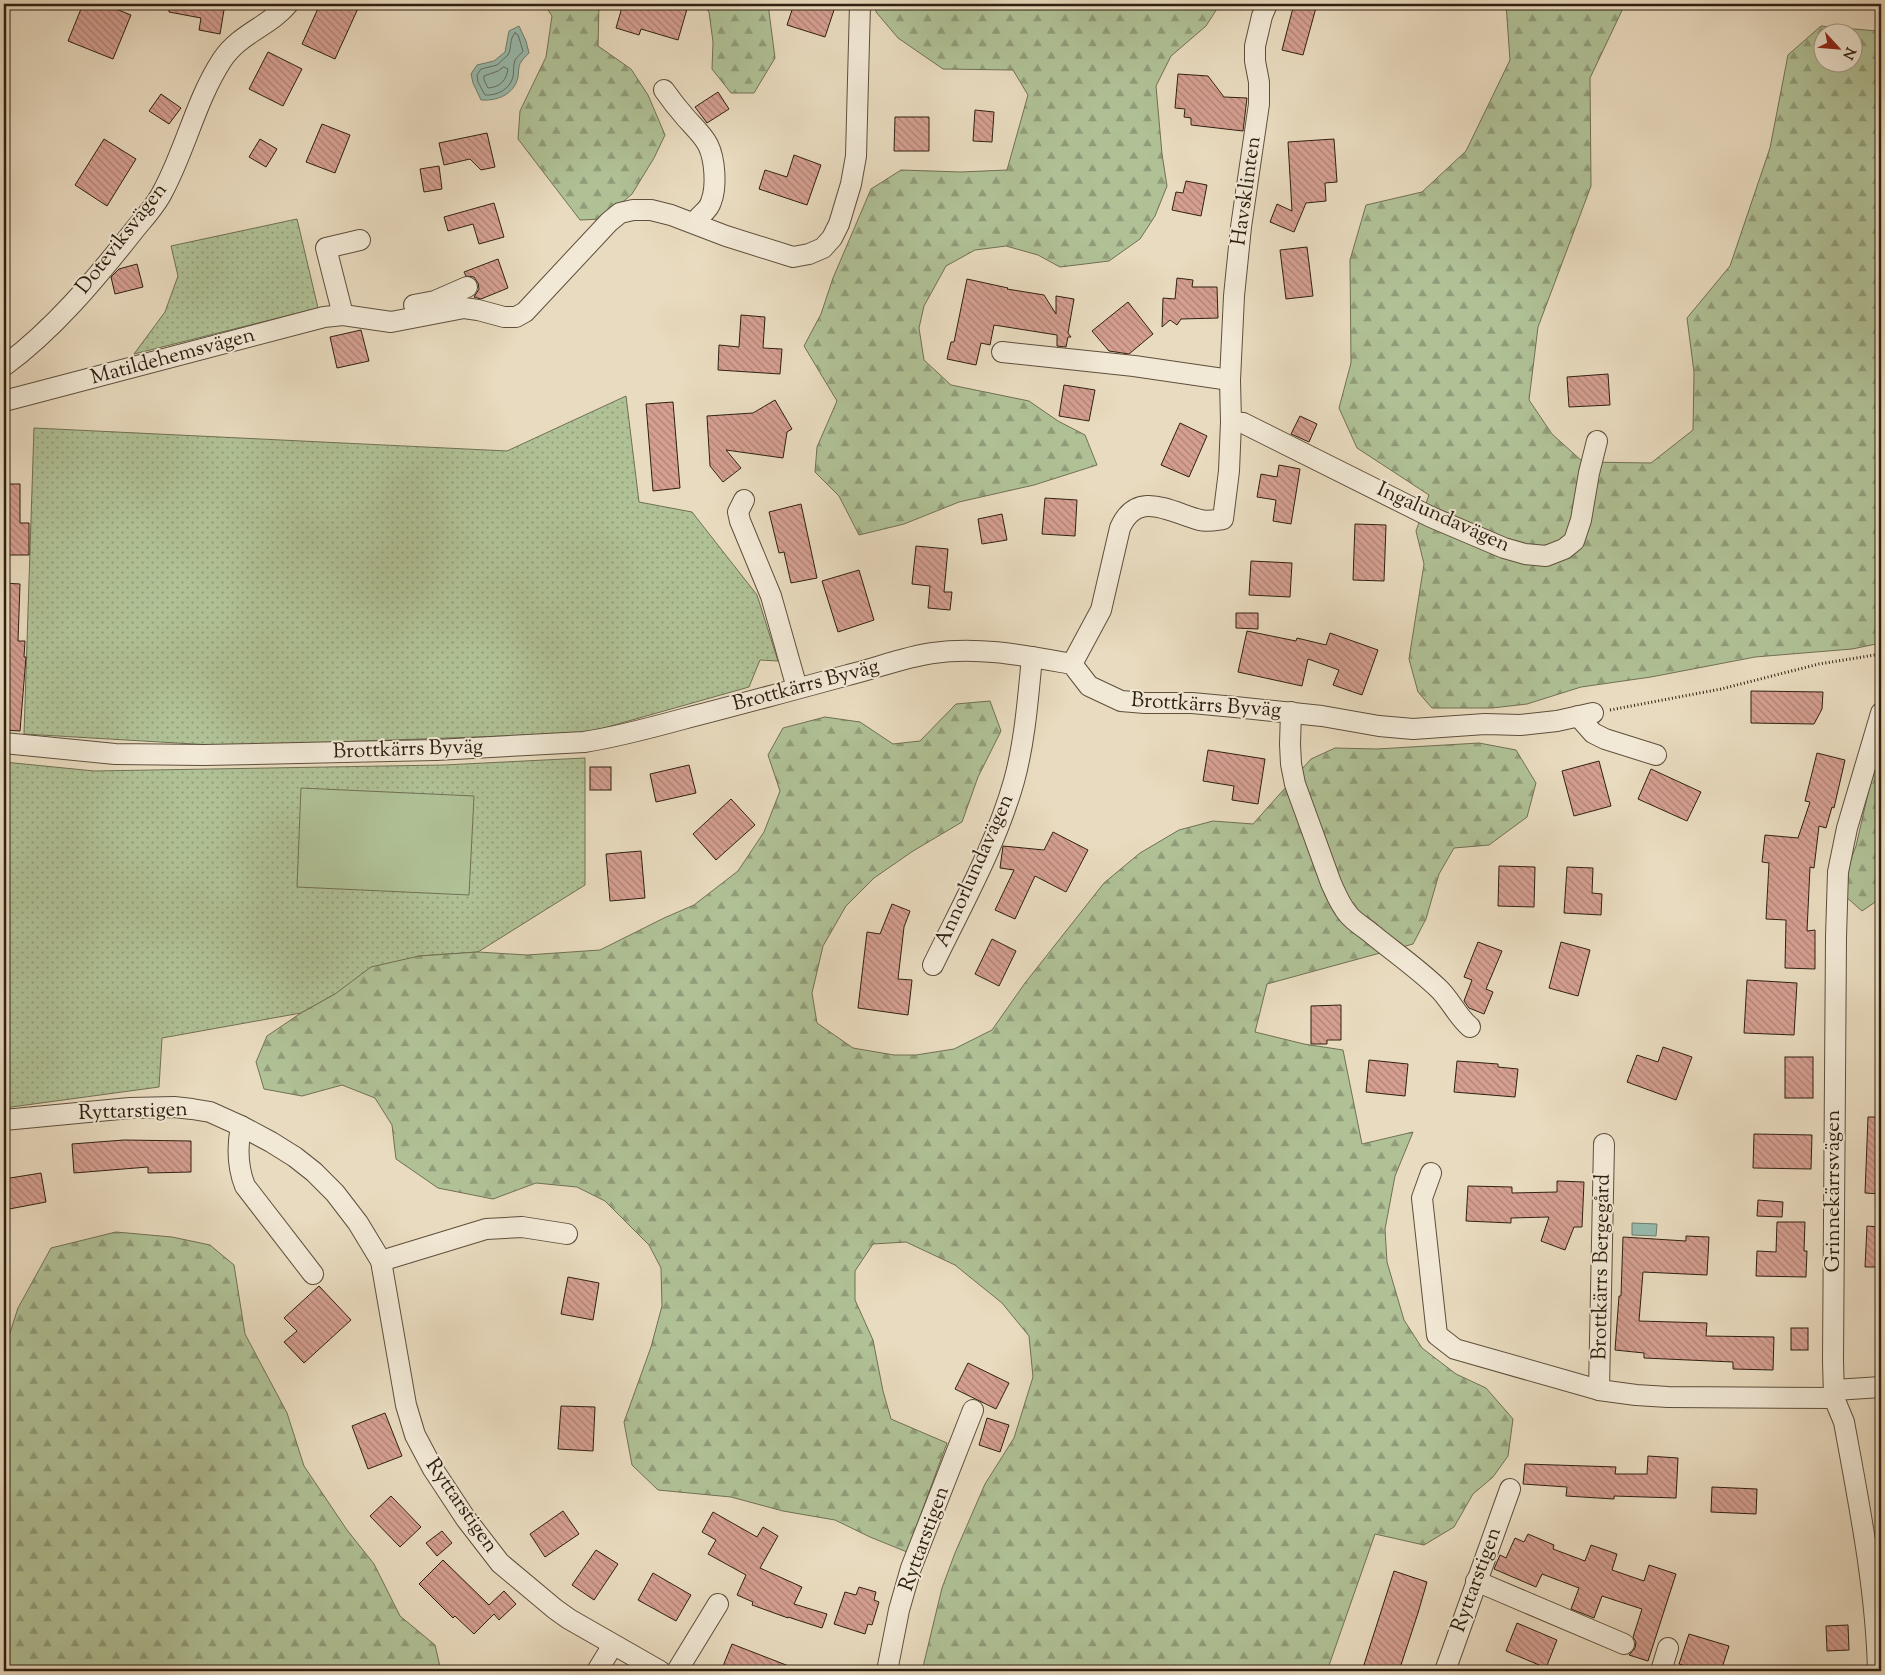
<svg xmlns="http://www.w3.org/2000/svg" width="1885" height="1675" font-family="'Sorts Mill Goudy',serif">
	<defs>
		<pattern id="grass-dots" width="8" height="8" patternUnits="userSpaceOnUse" patternTransform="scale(1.25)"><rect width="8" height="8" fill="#b0c196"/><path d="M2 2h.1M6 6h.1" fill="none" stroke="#909c79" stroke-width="1.8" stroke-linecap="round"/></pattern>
		<pattern id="forest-firs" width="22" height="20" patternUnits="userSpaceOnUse" patternTransform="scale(1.25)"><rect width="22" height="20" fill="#b0c196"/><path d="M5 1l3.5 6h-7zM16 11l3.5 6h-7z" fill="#909c79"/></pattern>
		<pattern id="building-back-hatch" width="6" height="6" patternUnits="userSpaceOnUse" patternTransform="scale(1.25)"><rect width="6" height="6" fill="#d59f91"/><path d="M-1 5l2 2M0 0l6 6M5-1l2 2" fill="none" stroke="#ad8175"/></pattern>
	</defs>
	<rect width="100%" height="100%" fill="#e9dbbf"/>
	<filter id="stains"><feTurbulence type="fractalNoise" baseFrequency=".004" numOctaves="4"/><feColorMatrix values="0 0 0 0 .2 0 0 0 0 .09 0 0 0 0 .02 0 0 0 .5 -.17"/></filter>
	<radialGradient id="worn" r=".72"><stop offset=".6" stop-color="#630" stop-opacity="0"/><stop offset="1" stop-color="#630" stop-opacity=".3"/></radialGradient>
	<g fill="url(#grass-dots)" stroke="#707054">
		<polygon points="297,219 318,308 134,354 165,312 178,276 171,246"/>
		<polygon points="626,396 639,502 692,512 757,595 778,661 760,660 749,687 586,733 228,746 24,734 34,428 507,451"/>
		<polygon points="585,758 585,885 478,952 419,956 335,994 301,1013 162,1038 159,1087 4,1108 4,762 94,771 444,765"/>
	</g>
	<g fill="url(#forest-firs)" stroke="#707054" fill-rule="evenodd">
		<polygon points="544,4 599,4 598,46 631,69 648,95 665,135 654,158 632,194 603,219 580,220 518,139 520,111 546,57 552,16"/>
		<polygon points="701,4 768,4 775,58 754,93 731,93 712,69 713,42 709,12"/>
		<polygon points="876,4 1220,4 1206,26 1171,56 1156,86 1162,154 1167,186 1155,216 1140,239 1109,261 1060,267 1038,255 1006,246 975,250 946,266 924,306 919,328 924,360 951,385 1029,401 1058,421 1085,435 1097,465 1034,485 959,502 904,524 859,535 839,496 815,472 817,447 837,401 804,346 821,314 833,278 871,189 901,170 961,172 1007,170 1028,95 1013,70 943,69 898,38 876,12"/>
		<path d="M 1506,4 L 1625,4 L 1590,78 L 1591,186 L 1538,327 L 1529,400 L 1552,434 L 1583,462 L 1651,463 L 1693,430 L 1694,372 L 1687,318 L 1730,266 L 1770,148 L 1788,55 L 1821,26 L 1877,31 L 1881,33 L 1881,643 L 1852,649 L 1755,657 L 1651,677 L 1581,687 L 1527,704 L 1492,708 L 1432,708 L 1418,692 L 1409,659 L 1424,564 L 1416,531 L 1429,495 L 1357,448 L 1339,408 L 1351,363 L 1350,260 L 1366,205 L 1422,192 L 1466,151 L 1510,60 ZM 1822,32 L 1852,32 L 1852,62 L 1822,62 Z"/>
		<polygon points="990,701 1001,731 978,777 962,822 913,851 874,878 846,906 823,946 812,993 817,1023 853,1048 894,1055 916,1055 954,1049 992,1030 1025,983 1104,883 1140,853 1179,830 1213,821 1253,824 1311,759 1335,748 1377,749 1479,743 1516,750 1536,783 1527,817 1489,845 1454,848 1439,874 1426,919 1413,944 1267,984 1255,1032 1304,1044 1343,1050 1362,1144 1413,1132 1395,1176 1385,1229 1387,1262 1404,1320 1422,1348 1456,1374 1486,1388 1513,1419 1508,1456 1493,1477 1473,1494 1454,1527 1424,1545 1375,1534 1327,1671 922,1671 942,1588 955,1553 985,1484 1014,1438 1033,1377 1029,1336 1002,1303 955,1265 906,1242 873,1244 855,1271 855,1300 873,1340 883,1391 891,1419 947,1443 907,1552 870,1537 835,1520 783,1511 731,1497 658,1490 632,1465 624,1422 651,1347 662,1306 661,1268 649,1245 605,1201 577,1187 536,1183 493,1199 438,1188 396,1159 392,1125 375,1098 342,1085 302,1096 264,1089 256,1062 267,1036 301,1013 335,994 371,967 419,956 478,952 527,955 600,950 664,918 694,905 738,871 764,832 780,791 768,755 783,728 825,717 860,722 893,744 920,741 956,704"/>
		<polygon points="1881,737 1881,898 1862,911 1845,896 1847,869 1856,846"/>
		<polygon points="116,1232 172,1237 210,1245 234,1265 245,1334 287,1413 304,1466 347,1530 374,1564 400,1616 435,1645 441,1671 4,1671 4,1351 18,1308 51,1248"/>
	</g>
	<polygon fill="#b0c196" stroke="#707054" points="301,788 474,796 469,895 297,887"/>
	<g fill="#98bbae" stroke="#6e7d6f">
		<path d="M 519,26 L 526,41 L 529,53 C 526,56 523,59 521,62 C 518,66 519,72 518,77 C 514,95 497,101 481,100 L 473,83 L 471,74 L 477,65 L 494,61 L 505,52 L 509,31 Z"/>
		<polygon points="1632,1223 1657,1224 1656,1236 1632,1235"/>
	</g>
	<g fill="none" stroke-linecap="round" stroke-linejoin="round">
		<g stroke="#646e60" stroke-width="1">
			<path d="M 515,33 L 518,35 L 523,51 C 521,54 517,57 515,60 C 513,65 514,72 513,77 C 510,89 497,96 485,95 L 478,82 L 477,75 L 481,69 L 497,65 L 508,55 C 512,48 509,39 515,33 Z"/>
			<path d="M 504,67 L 508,69 C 506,81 500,87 488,88 L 484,80 L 484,76 L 498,71 Z"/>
		</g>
	</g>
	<g fill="url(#building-back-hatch)" stroke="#302011">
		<polygon points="83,4 103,4 131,15 113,59 68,41"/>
		<polygon points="169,4 225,4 220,34 199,30 201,18 169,12"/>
		<polygon points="320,4 360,4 335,59 302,44"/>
		<polygon points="623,4 668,4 687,9 678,40 641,29 639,35 616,28"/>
		<polygon points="794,4 836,4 825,37 787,25"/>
		<polygon points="1294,4 1317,4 1303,55 1282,50"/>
		<polygon points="268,52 302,69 283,106 249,89"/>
		<polygon points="1178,74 1208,76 1224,97 1247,98 1243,131 1191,125 1191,118 1184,117 1185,109 1175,108"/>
		<polygon points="718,92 729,109 707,123 695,107"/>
		<polygon points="161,94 181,108 169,124 149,111"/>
		<polygon points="975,110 994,112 992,142 973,141"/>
		<polygon points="895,117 929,117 929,151 894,151"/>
		<polygon points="322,124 350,135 335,173 306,162"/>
		<polygon points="487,133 495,167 481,170 470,159 444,165 439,143"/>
		<polygon points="104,139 136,159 107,206 75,185"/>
		<polygon points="260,139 277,149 266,167 249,157"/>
		<polygon points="1334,139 1337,182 1325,183 1326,201 1306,203 1294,232 1270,222 1277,204 1292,211 1288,142"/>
		<polygon points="794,155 821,165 807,205 759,189 765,170 787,177"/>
		<polygon points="439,166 442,189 424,192 420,169"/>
		<polygon points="1186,181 1207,185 1201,216 1172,210 1176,192 1183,193"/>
		<polygon points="494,203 504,237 479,244 473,224 448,231 444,217"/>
		<polygon points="1307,247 1313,296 1286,299 1280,250"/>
		<polygon points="498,259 508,288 481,299 474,297 479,289 478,283 474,277 466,276 464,272"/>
		<polygon points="137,264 143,287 115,294 111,277 119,269"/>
		<polygon points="1177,278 1193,280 1192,287 1217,287 1218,318 1181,319 1177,325 1170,320 1162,327 1163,298 1175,299"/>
		<polygon points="967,279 1008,288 1007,289 1044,295 1056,314 1056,296 1074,299 1068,333 1071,337 1068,337 1066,347 1057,346 1057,335 994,325 990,345 981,343 976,365 947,359 951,342 954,342"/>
		<polygon points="1128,302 1153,334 1129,354 1109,351 1092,331"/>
		<polygon points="741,315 765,317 763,348 782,349 780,374 718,370 719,345 739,347"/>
		<polygon points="361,330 369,361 337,368 330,337"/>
		<polygon points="1608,374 1610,405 1569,407 1567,377"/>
		<polygon points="1064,385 1095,390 1089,421 1059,416"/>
		<polygon points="775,400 792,429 787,432 783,458 726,450 741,468 723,482 710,466 707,416 753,413"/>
		<polygon points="673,402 680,488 653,491 646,404"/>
		<polygon points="1300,416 1317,424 1309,442 1291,434"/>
		<polygon points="1180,423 1207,436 1189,477 1161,465"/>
		<polygon points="1279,465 1300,469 1291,524 1273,521 1276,500 1257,497 1261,474 1277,477"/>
		<polygon points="4,484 20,484 20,523 29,523 29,555 4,555"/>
		<polygon points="1045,498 1077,500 1075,536 1042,534"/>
		<polygon points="801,504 817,578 791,583 784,552 779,553 769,512"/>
		<polygon points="1002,514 1007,540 982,544 978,519"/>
		<polygon points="1355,524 1386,525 1384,581 1353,580"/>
		<polygon points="916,546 948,549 944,592 952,592 950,610 928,608 930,586 912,584"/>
		<polygon points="1251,561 1292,563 1290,597 1249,595"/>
		<polygon points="859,570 874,620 838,632 822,581"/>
		<polygon points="4,583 20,584 18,641 25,641 24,657 26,657 20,731 4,730"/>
		<polygon points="1236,613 1258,613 1258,629 1236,628"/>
		<polygon points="1247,631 1296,641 1297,638 1326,645 1330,633 1378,650 1362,695 1333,685 1339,670 1308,659 1302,686 1238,672"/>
		<polygon points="1751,691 1823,692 1822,709 1814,724 1751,723"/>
		<polygon points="1208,750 1265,759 1258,804 1232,800 1234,786 1203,781"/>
		<polygon points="1817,753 1845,760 1834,808 1832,807 1826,828 1819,826 1814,868 1810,867 1807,931 1815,930 1815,969 1785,968 1786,920 1766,919 1769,863 1762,862 1765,835 1798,838 1810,802 1805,801"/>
		<polygon points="1599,761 1611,806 1574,816 1562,771"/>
		<polygon points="689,765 696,793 656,802 650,774"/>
		<rect x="590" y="767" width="21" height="23"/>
		<polygon points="1651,769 1701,792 1687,821 1638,799"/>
		<polygon points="731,799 755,825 716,860 693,834"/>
		<polygon points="1053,832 1088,850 1066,892 1035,876 1015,919 995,910 1014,870 1000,868 1003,846 1044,850"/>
		<polygon points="641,851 645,898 610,901 606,854"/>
		<polygon points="1499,866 1535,867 1534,907 1498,906"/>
		<polygon points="1567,867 1593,868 1592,893 1602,894 1601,915 1564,913"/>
		<polygon points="892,904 910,911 904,927 898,979 912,980 908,1015 858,1008 867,932 880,934"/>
		<polygon points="992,939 1016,951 999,986 975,974"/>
		<polygon points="1478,942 1502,951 1486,989 1493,992 1484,1014 1469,1008 1464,1001 1472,980 1464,977"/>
		<polygon points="1561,942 1590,950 1578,996 1549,988"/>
		<polygon points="1747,980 1797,983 1794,1035 1744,1033"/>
		<polygon points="1341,1005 1341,1040 1327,1040 1327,1044 1311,1044 1311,1006"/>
		<polygon points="1663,1047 1692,1057 1676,1100 1627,1082 1637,1055 1658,1062"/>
		<rect x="1785" y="1057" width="28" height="41"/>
		<polygon points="1369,1060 1408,1064 1405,1096 1366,1092"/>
		<polygon points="1457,1061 1498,1064 1498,1067 1518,1069 1515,1097 1454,1092"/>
		<polygon points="1868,1117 1881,1117 1881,1194 1865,1193"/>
		<polygon points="1754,1134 1812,1135 1811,1169 1753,1168"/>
		<polygon points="124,1140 191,1141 191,1172 148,1173 148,1167 74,1173 72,1144"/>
		<polygon points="41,1173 46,1202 4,1210 4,1179"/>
		<polygon points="1557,1181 1584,1182 1582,1227 1574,1227 1565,1250 1541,1241 1549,1217 1511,1218 1511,1223 1466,1221 1468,1186 1512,1187 1512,1193 1557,1192"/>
		<polygon points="1758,1200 1783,1202 1782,1217 1757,1216"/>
		<polygon points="1777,1222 1805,1222 1804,1251 1807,1251 1806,1277 1756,1276 1757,1251 1776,1252"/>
		<polygon points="1867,1226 1881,1227 1881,1267 1865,1267"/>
		<polygon points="1686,1236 1709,1237 1707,1275 1643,1272 1639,1321 1707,1323 1706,1336 1774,1337 1773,1370 1733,1369 1733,1362 1644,1358 1644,1353 1615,1350 1619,1296 1621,1296 1623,1237 1686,1241"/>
		<polygon points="568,1277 599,1283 593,1320 561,1314"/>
		<polygon points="319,1286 351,1320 304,1363 284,1342 297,1331 284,1318"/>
		<rect x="1791" y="1328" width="17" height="22"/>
		<polygon points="968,1363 1009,1383 996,1409 955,1389"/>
		<polygon points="561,1406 595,1407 593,1451 558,1449"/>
		<polygon points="385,1413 402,1456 368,1469 352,1426"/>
		<polygon points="987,1418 1009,1425 1000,1452 979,1445"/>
		<polygon points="1648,1456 1678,1458 1676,1498 1614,1496 1614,1499 1566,1496 1567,1487 1523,1484 1525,1464 1616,1467 1615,1474 1647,1474"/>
		<polygon points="1712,1487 1757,1489 1756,1514 1711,1512"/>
		<polygon points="391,1496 421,1527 400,1547 370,1516"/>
		<polygon points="563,1511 579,1534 545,1557 530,1534"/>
		<polygon points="713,1512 757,1537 763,1527 778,1536 760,1568 802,1587 794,1604 827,1614 822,1628 788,1617 788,1618 752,1605 753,1602 737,1595 746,1575 708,1554 716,1540 702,1532"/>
		<polygon points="442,1531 452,1543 437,1556 426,1543"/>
		<polygon points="1528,1534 1554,1545 1553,1549 1585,1561 1591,1545 1617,1554 1612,1570 1644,1581 1649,1565 1676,1574 1648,1661 1629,1655 1635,1648 1636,1642 1633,1637 1642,1609 1602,1596 1594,1618 1571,1609 1579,1588 1542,1574 1536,1587 1494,1569 1500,1555 1506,1558 1515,1538 1524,1542"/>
		<polygon points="596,1550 618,1564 594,1600 572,1585"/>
		<polygon points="443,1560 489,1605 504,1591 516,1604 499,1620 494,1614 474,1634 455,1616 453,1618 419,1584"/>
		<polygon points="1394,1571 1427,1582 1418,1613 1399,1671 1362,1671"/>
		<polygon points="653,1573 691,1595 676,1621 638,1600"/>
		<polygon points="859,1587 876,1592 874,1600 879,1602 872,1625 868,1624 865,1634 834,1624 845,1592 856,1595"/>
		<polygon points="1517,1623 1557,1640 1546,1668 1506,1651"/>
		<polygon points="1848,1625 1849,1650 1827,1651 1826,1626"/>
		<polygon points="1689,1634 1729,1646 1721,1671 1702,1671 1679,1664"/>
		<polygon points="732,1644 799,1670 799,1671 721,1671"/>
	</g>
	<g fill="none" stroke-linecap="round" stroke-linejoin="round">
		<g stroke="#5e4f3c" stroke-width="22">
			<g id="minor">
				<path d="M 664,90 C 671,100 678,109 686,118 C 693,126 703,135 708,145 C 715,159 717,187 711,202 C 708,212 699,214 695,223"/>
				<polyline points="414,305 435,301 467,287"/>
				<polyline points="343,315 326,248 360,240"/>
				<polyline points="1002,352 1134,366 1230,380"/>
				<path d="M 4,366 C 53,330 94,281 132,233 C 142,220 156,206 163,191 C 186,148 196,100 222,60 C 240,33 270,26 288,4"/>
				<polyline points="4,401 324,317 343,315 391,322 464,308 478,310 504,317 516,317 525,312 609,222 620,213 633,210 651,210 671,215 726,236 793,257 809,254 823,248 832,238 839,224 851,184 856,156 860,4"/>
				<polyline points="1231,422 1243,423 1431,517 1504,548 1525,554 1546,556 1564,549 1574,541 1581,520 1589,473 1597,441"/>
				<polyline points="744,500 738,512 740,521 771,596 797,688"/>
				<path d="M 1072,664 L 1101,610 L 1120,528 C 1137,489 1170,512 1200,520 C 1207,522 1216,520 1223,519 L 1229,471 L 1231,422 L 1230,380 L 1234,296 L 1241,227 L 1259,104 L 1259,82 L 1255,61 L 1255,46 L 1262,16 L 1267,4"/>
				<path d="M 1291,712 L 1290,744 L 1291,764 L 1295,784 L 1331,883 C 1336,894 1340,905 1348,914 C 1354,922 1364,927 1372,934 C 1394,952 1417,968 1438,988 C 1450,999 1457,1016 1470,1027"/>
				<polyline points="1578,716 1593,733 1605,739 1656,755"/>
				<path d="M 4,743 L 115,754 L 204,755 L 436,750 L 584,742 C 617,737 650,728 683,719 C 738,705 793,690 848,675 C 877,668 904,657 933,653 C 979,646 1027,656 1072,664 L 1089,686 L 1121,701 L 1145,703 L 1192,703 L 1235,707 L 1322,716 L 1379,726 L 1413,729 L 1485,724 L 1520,725 L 1557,721 L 1593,713"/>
				<path d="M 933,965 C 962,905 996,845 1014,781 C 1025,741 1028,698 1032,657"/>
				<polyline points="4,1120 130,1108 174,1107 192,1109 210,1112 241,1126 271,1142 295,1157 314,1172 335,1193 358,1223 381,1261 406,1405 415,1435 433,1469 466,1519 500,1563 555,1609 569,1619 660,1671"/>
				<path d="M 241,1126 C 237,1147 237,1166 245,1186 L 313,1274"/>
				<polyline points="1431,1173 1422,1198 1437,1335 1455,1349 1599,1390 1636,1395 1668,1397 1834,1398"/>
				<polyline points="381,1261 486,1229 522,1227 567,1234"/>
				<polyline points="1599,1390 1604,1144"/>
				<polyline points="1835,1390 1881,1387"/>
				<polyline points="1476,1581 1624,1644"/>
				<polyline points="597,1671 613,1645"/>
				<polyline points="677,1671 718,1604"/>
				<polyline points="887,1671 899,1610 911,1568 973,1410"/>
				<polyline points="1445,1671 1510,1489"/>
				<polyline points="1661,1671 1668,1648"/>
				<path d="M 1878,1671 C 1876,1588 1859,1504 1844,1422 L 1834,1398 L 1833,1360 L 1836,937 L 1838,872 L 1847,828 L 1881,713"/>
			</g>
		</g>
		<polyline stroke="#302011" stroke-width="3" stroke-dasharray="1 2.5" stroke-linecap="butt" points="1610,710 1721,689 1819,664 1881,654"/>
		<use href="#minor" stroke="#f1e8d5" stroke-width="20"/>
	</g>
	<g text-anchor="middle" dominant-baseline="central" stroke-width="4" stroke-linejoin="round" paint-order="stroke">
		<g font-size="21" fill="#302011" stroke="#f1e8d5">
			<text transform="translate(1247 191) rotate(-82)">Havsklinten</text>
			<text transform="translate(122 239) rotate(-52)">Doteviksvägen</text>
			<text transform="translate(173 357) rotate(-15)">Matildehemsvägen</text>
			<text transform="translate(1443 518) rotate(24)">Ingalundavägen</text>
			<text transform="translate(806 686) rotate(-15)">Brottkärrs Byväg</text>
			<text transform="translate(1206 706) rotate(4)">Brottkärrs Byväg</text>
			<text transform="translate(408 750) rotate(-2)">Brottkärrs Byväg</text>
			<text transform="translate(975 871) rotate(-66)">Annorlundavägen</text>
			<text transform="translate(133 1112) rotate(-2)">Ryttarstigen</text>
			<text transform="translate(1834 1191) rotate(-90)">Grinnekärrsvägen</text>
			<text transform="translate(1602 1267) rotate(-89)">Brottkärrs Bergegård</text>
			<text transform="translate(461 1506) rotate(55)">Ryttarstigen</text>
			<text transform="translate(925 1539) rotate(-70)">Ryttarstigen</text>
			<text transform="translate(1477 1580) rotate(-70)">Ryttarstigen</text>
		</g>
	</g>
	<rect width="1885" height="1675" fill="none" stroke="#e9dbbf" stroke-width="20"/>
	<rect x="5" y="5" width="1875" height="1665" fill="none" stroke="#302011" stroke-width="2.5"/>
	<rect x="10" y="10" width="1865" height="1655" fill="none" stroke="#302011"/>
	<g transform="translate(1838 48) rotate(116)"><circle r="24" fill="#f1e8d5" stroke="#a49887"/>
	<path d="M0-4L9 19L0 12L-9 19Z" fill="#8f2418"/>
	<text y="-8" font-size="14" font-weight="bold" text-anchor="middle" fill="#302011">N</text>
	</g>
	<rect width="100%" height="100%" filter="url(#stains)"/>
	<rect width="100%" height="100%" fill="url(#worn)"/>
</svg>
